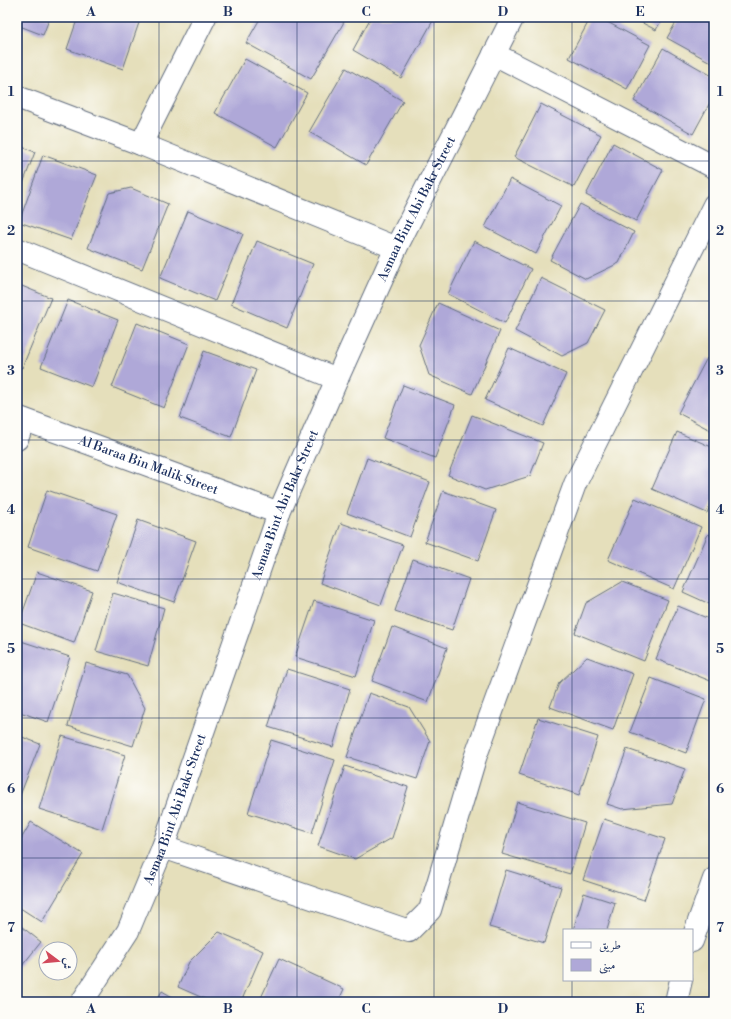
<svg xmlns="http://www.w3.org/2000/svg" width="731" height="1019" font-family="'Libre Bodoni',Amiri,serif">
	<rect width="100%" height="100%" fill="#fdfcf7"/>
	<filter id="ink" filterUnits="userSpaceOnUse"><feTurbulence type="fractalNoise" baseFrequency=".025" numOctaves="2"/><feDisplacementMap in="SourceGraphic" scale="8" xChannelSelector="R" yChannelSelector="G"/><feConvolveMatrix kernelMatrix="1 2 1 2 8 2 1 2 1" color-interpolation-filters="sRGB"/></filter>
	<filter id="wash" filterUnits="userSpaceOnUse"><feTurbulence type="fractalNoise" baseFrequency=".012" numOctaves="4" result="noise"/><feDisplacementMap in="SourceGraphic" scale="16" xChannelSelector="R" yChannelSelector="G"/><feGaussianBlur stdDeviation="0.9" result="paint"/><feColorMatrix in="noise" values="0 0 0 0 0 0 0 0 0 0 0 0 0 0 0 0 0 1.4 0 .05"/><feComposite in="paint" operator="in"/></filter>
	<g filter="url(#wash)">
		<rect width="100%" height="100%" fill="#e5dfbb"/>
		<g id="blocks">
			<g fill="#afa8d8">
				<polygon points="17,17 50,17 43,35 17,25"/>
				<polygon points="78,17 141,17 123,69 67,49"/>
				<polygon points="261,17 334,17 344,22 311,79 246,43"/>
				<polygon points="371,17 435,17 401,78 353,50"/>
				<polygon points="591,17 598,17 650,45 627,89 569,58"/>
				<polygon points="631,17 663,17 656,30"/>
				<polygon points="679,17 714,17 714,64 667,38"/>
				<polygon points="663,48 714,77 714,95 693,134 634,101"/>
				<polygon points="245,59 307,93 277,147 215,113"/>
				<polygon points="346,68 403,101 366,165 309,132"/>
				<polygon points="541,104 601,135 574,187 514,157"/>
				<polygon points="613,143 663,170 636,221 586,195"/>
				<polygon points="17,145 35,152 17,199"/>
				<polygon points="43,155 97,175 71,240 19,222"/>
				<polygon points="510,179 561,206 536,254 485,227"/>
				<polygon points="131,188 168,204 142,269 88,248 109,193"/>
				<polygon points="580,204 634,232 619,263 586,279 550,260"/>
				<polygon points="188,211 243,234 215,301 160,278"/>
				<polygon points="257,241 313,264 287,328 231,304"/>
				<polygon points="474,241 531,269 505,323 448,294"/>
				<polygon points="541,278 605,310 588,343 562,356 515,331"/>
				<polygon points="17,284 51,298 22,368 17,366"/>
				<polygon points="68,300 118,320 92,387 41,367"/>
				<polygon points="438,303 500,331 472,394 429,375 419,345"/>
				<polygon points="137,323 189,344 164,408 112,387"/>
				<polygon points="509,348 566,374 543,426 485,400"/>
				<polygon points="204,351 256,370 231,437 180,418"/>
				<polygon points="707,358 714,362 714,432 678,413"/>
				<polygon points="403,385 455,405 435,458 383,438"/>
				<polygon points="472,415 543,443 530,476 485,490 448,475"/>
				<polygon points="677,432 714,448 714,497 707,513 652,489"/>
				<polygon points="367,458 430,482 410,537 347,513"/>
				<polygon points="47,490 117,514 97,571 28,547"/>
				<polygon points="443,491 496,510 478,561 425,542"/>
				<polygon points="635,498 701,527 674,589 608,560"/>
				<polygon points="138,520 196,541 174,602 117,582"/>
				<polygon points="341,523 403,545 381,605 320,583"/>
				<polygon points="708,534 714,537 714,606 683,592"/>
				<polygon points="413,559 469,579 452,630 395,611"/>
				<polygon points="37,572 92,591 74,643 19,623"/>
				<polygon points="622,582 668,600 644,661 575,633 586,603"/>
				<polygon points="113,593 164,608 148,666 96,651"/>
				<polygon points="314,601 374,620 356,676 295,657"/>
				<polygon points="678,606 714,621 713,682 656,659"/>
				<polygon points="392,627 447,648 428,702 372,681"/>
				<polygon points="21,641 70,657 48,722 17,711 17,646"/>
				<polygon points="587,657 633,674 613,730 550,707 559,683"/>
				<polygon points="86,663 127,675 145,708 133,746 68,726"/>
				<polygon points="287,669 350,689 333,747 268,727"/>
				<polygon points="651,678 706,699 686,753 630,732"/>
				<polygon points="369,693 409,707 430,741 417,779 347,757"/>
				<polygon points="538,718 598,737 579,795 519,775"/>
				<polygon points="17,735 40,744 19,798 17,797"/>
				<polygon points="62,736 125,755 102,829 39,809"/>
				<polygon points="271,740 335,760 312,833 248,813"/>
				<polygon points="627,749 685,769 672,804 622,809 607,804"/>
				<polygon points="345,766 408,787 392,838 355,859 318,846"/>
				<polygon points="517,802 585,823 570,874 502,854"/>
				<polygon points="604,819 665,839 644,900 583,880"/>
				<polygon points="31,822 83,854 42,922 17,906 17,846"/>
				<polygon points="506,870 561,887 544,943 489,927"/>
				<polygon points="584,893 615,903 607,930 573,930"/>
				<polygon points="17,923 41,942 17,972"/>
				<polygon points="219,932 263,951 241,1002 212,1002 178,987 189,962"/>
				<polygon points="279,959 344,989 338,1002 259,1002"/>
				<polygon points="162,991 181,1002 156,1002"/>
			</g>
		</g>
	</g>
	<g filter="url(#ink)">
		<use href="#blocks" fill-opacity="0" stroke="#626d7f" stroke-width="1"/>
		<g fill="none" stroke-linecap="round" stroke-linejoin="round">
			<g stroke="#626d7f" stroke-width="24">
				<g id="minor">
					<polyline points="494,54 714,167"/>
					<polyline points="17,97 141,144 396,248"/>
					<polyline points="141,144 205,17"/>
					<polyline points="17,249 337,379"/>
					<path id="s1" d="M 17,417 L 279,513"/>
					<polyline points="17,439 24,420"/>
					<polyline points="163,847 409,931 430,910 475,758 575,484 714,205"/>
					<polyline points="692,941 714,879"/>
					<path id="s2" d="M 82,1002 L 128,931 L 163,847 L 279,513 L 337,379 L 396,248 L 513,17"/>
					<polyline points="676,1002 681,980"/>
				</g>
			</g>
			<use href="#minor" stroke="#fff" stroke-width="22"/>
		</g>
	</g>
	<path fill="none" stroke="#1b2f5e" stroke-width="1" stroke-opacity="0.55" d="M 159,17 L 159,1002M 297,17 L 297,1002M 434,17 L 434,1002M 572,17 L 572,930M 17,161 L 714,161M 17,301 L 714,301M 17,440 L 714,440M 17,579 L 714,579M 17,718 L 714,718M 17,858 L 714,858M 572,980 L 572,1002"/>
	<g text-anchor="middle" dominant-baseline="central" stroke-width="3.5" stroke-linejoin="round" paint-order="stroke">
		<g font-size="13" fill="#1b2f5e" stroke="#fdfcf7">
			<text stroke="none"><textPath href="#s2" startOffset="863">Asmaa Bint Abi Bakr Street</textPath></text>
			<text stroke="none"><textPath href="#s1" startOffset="140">Al Baraa Bin Malik Street</textPath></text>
			<text stroke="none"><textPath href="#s2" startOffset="539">Asmaa Bint Abi Bakr Street</textPath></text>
			<text stroke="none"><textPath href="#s2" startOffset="215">Asmaa Bint Abi Bakr Street</textPath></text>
		</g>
	</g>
	<rect width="731" height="1019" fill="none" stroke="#fdfcf7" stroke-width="44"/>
	<rect x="563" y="929" width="130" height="52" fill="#fdfcf7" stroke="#a3aaba"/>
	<rect x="571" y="942" width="20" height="6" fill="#ffffff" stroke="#a3aaba"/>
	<text x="599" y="949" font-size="12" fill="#1b2f5e">طريق</text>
	<rect x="571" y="959" width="20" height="12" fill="#afa8d8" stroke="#a3aaba"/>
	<text x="599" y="969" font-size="12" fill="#1b2f5e">مبنى</text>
	<g transform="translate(58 961) rotate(106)"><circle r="19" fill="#fdfcf7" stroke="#a3aaba"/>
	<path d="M0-3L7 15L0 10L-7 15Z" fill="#d1495b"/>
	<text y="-6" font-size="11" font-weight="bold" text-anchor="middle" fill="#1b2f5e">ش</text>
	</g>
	<rect x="22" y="22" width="687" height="975" fill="none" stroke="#1b2f5e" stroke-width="1.5"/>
	<g font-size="13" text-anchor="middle" font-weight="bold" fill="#1b2f5e">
		<text x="91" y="16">A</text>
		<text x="228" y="16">B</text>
		<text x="366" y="16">C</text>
		<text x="503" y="16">D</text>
		<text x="640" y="16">E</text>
		<text x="11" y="96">1</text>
		<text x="720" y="96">1</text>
		<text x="11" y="235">2</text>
		<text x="720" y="235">2</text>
		<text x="11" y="375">3</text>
		<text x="720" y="375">3</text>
		<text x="11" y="514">4</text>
		<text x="720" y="514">4</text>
		<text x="11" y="653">5</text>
		<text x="720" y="653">5</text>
		<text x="11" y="793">6</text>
		<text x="720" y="793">6</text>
		<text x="11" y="932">7</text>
		<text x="720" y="932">7</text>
		<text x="91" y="1013">A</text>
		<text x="228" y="1013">B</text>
		<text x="366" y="1013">C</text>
		<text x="503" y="1013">D</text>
		<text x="640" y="1013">E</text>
	</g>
</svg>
